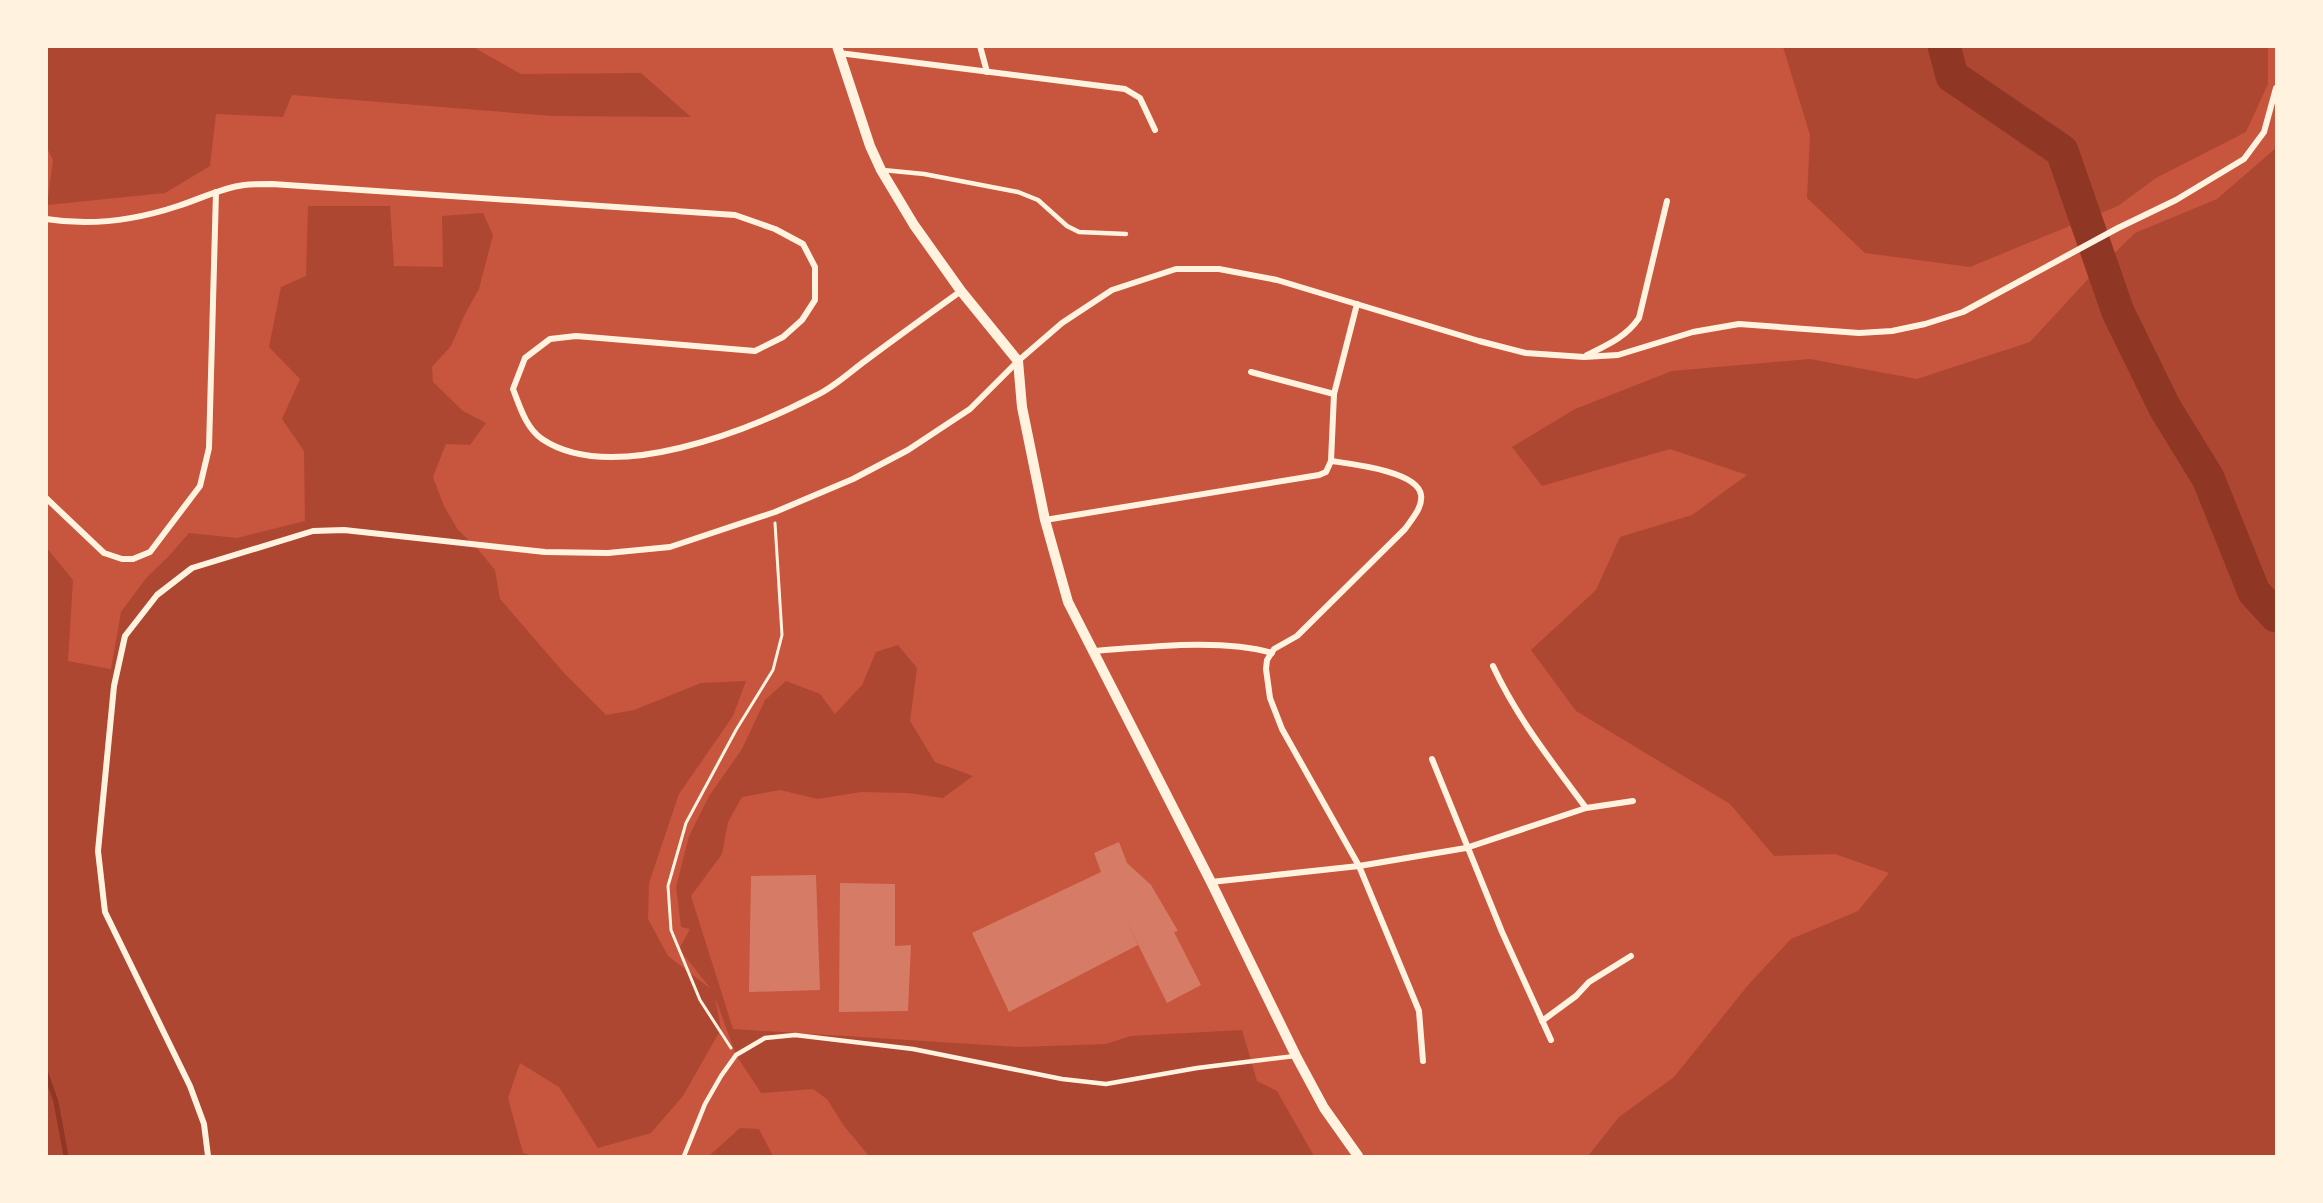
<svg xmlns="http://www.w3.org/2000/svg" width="2323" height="1203" font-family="'Titillium Web',sans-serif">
	<rect width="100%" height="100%" fill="#c8553d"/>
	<g fill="#ae4732">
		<polygon points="47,46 473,47 521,74 641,73 691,117 553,116 292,95 283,117 216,114 210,166 165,193 47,205 53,160 47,148"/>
		<polygon points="1783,47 2268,47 2268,84 2246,132 2156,178 2118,206 1970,267 1865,253 1807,198 1810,135"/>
		<polygon points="2276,148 2276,1156 1588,1156 1619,1117 1674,1077 1749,984 1791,939 1858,911 1889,873 1835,854 1774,856 1730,804 1576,711 1531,650 1596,590 1620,537 1692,515 1747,475 1670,449 1542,486 1512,447 1575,409 1672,371 1810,359 1917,379 2030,342 2089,278 2135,233 2217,199"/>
		<polygon points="308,206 390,206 394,266 443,267 442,216 483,213 493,235 479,289 465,314 451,346 432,367 433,382 463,411 486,423 470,445 446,444 433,477 444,506 458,530 476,547 495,570 500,599 565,674 606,715 634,710 701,683 746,681 733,716 679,794 649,883 648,919 668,956 711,989 679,949 690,929 681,927 676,887 689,836 709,796 742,749 765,700 786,681 820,694 835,714 862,685 876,652 898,645 917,668 910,721 935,762 973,776 943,798 908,793 861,792 818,799 780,790 742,797 728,822 722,854 691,896 733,1029 1018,1047 1106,1044 1131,1036 1242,1030 1257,1081 1277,1091 1314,1156 869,1156 844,1126 827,1099 813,1089 761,1093 736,1055 715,997 721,1029 683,1096 651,1133 598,1148 559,1087 520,1063 508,1098 523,1153 533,1156 47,1156 46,547 73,580 68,661 111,669 121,612 147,577 167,558 189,533 237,538 305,521 304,451 282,419 300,379 269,347 281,287 306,276"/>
		<polygon points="740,1128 759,1129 773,1156 709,1156"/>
	</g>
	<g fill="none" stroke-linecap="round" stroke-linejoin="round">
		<polyline stroke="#8f3625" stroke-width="5" points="46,1073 56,1102 66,1156"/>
		<polyline stroke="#8f3625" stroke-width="33" points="1944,46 1952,76 2062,151 2118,312 2165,408 2208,478 2254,592 2276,616"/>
	</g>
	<g fill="#d67c66">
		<polygon points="1119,842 1127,863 1151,885 1178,931 1174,932 1201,985 1167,1003 1123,914 1138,945 1009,1012 972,933 1101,872 1094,853"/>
		<polygon points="816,875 820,990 749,992 751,876"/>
		<polygon points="840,883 895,884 895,946 911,945 908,1011 839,1012"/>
	</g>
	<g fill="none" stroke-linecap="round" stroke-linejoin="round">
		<polyline stroke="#fff3e0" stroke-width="3" points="731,1048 700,1000 671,930 668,886 686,823 736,730 773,670 782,635 775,523"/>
		<g stroke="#fff3e0" stroke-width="4.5">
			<polyline points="883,170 924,174 1018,192 1038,200 1067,226 1079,232 1126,234"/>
			<polyline points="684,1156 705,1104 721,1076 736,1055 765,1038 795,1035 913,1049 1062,1079 1106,1084 1197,1068 1295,1056"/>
		</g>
		<g stroke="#fff3e0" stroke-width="6">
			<polyline points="980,46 987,72"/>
			<polyline points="839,53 1125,89 1140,98 1155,130"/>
			<path d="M 46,219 C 90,226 136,220 178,206 C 200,199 221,188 244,185 C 253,184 263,184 272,184 L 735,215 L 775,229 L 803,244 L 815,267 L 815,300 L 802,320 L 783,337 L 755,351 L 576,336 L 550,339 L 525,358 L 513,389 C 520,407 526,428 542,439 C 612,486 750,430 817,395 C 834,387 850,372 865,361 C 897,337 929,314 961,291"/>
			<path d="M 1587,355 C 1607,345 1626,337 1639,318 L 1667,201"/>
			<polyline points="1251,372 1334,394 1357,304"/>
			<path d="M 1331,461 C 1351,464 1418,471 1421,495 C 1423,507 1412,519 1405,529 L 1297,636 L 1274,649 L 1267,660 L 1266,669 L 1270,698 L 1282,729 L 1359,866 L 1410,989 L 1419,1011 L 1423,1061"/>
			<polyline points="46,498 104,553 122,559 133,559 150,552 200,486 209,448 216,192"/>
			<polyline points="1045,520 1319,475 1326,472 1331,461 1334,394"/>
			<path d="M 1094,651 C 1147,647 1222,638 1272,653"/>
			<path d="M 1493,666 C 1517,718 1552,762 1586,808"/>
			<polyline points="1432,759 1502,932 1551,1040"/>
			<polyline points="1211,882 1359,866 1466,848 1586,808 1633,801"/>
			<polyline points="1542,1021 1576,996 1589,982 1631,956"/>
			<polyline points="208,1156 204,1124 190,1086 105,912 98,851 114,686 125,636 157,595 192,568 313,531 344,530 545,552 608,553 670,547 775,512 853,479 908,450 970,409 1018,361 1062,323 1112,290 1176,269 1219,269 1277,280 1479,341 1526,353 1584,357 1618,355 1693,332 1739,324 1859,333 1892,331 1925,324 1963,312 2118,228 2176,200 2244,159 2264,132 2276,88"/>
		</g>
		<polyline stroke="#fff3e0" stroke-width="10" points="837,46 870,146 881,170 914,225 961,291 1018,361 1022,407 1045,520 1068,602 1211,882 1296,1056 1324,1108 1358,1156"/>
	</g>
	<rect width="2323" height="1203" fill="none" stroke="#fff3e0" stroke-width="96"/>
</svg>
